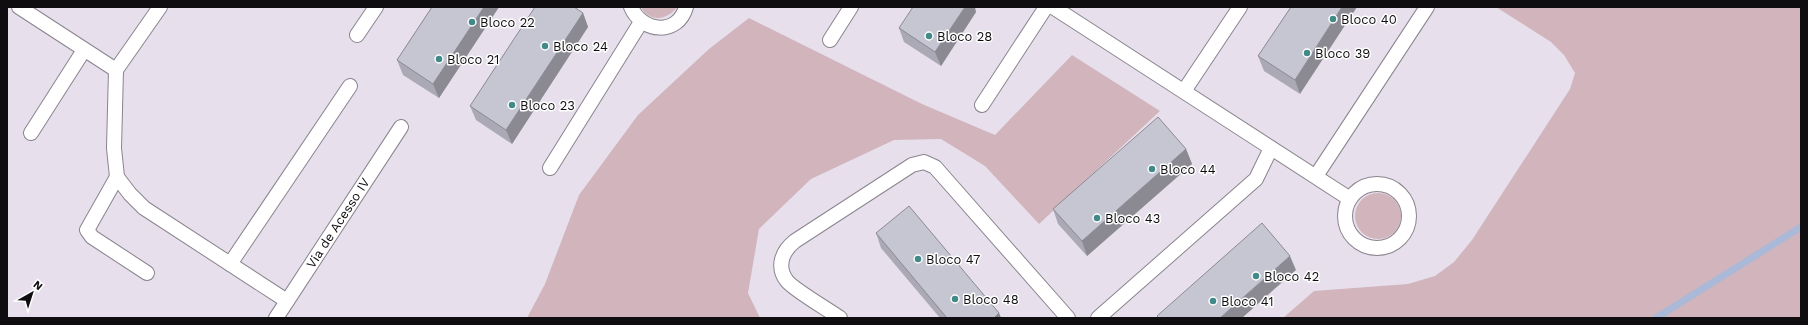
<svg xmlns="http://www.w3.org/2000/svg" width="1808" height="325" font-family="'Work Sans',sans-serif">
	<rect width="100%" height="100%" fill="#e7e0ec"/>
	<g fill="#d1b4bc">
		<path d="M 641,7 L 677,7 C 668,20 649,23 641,7 Z"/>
		<polygon points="1496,7 1801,7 1801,318 1283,318 1314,291 1408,284 1435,276 1454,262 1472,240 1570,89 1575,73 1564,55 1551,42"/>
		<polygon points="749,18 922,104 995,135 1072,55 1160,111 1039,224 985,166 941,139 894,140 811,179 759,229 748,293 760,318 527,318 545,284 579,195 638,115 709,49"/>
		<circle cx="1378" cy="216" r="23"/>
	</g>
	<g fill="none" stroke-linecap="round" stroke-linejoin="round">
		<polyline stroke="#aab9d8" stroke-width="7" points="1656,318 1801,227"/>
		<g stroke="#8a848e" stroke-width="16">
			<g id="service">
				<polyline points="19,7 116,70 114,148 117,177 130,194 144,208 287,301"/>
				<path d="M 631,7 C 642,33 678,36 686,7"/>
				<polyline points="1053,7 1350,199"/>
				<polyline points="357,35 376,7"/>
				<polyline points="830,40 851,7"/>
				<polyline points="116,70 160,7"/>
				<polyline points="1184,91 1240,7"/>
				<polyline points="982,105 1046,7"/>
				<polyline points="31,133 84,50"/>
				<polyline points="550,168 641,22"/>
				<polyline points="1316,176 1427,7"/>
				<polyline points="117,177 87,230 92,237 147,273"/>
				<circle cx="1377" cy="216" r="32"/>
				<polyline points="230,264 350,86"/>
				<polyline points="276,318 401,127"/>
				<path d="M 840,318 C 829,310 794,290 787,281 C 776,267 782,251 795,241 L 912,165 L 924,162 L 935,167 L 1068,318"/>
				<polyline points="1098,318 1256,179 1271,148"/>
			</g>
		</g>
		<use href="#service" stroke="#fff" stroke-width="14"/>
	</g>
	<g fill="#aaa9b5">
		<polygon points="432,7 499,7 439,98 403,75 397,60"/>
		<polygon points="1291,7 1300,94 1264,71 1258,56"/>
		<polygon points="976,12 941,66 904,42 899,28"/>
		<polygon points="583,13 588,27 512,144 476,120 470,106"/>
		<polygon points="1186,149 1192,164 1087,256 1058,224 1053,209"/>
		<polygon points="876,233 999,313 1001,318 940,318 881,248"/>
	</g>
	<g fill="#8b8a93">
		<polygon points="484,7 499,7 439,98 433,84"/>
		<polygon points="965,7 975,7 976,12 941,66 935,52"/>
		<polygon points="1342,7 1357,7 1300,94 1295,80"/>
		<polygon points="583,13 588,27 512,144 506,130"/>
		<polygon points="1186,149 1192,164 1087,256 1082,241"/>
		<polygon points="1290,256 1296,270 1242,318 1220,318"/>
		<polygon points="999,313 1001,318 994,318"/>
	</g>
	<g fill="#c6c5d2" stroke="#8b8a93">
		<polygon points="432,7 484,7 433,84 397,60"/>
		<polygon points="535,7 574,7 583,13 506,130 470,106"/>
		<polygon points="913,7 965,7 935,52 899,28"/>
		<polygon points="1291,7 1342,7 1295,80 1258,56"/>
		<polygon points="1158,117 1186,149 1082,241 1053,209"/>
		<polygon points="909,206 999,313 994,318 947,318 876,233"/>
		<polygon points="1262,223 1290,256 1220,318 1159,318 1157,316"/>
	</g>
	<g fill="#428a88" stroke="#fff" stroke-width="1.5">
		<circle cx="1333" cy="19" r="4"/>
		<circle cx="472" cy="22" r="4"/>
		<circle cx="929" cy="36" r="4"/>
		<circle cx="545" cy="46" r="4"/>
		<circle cx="1307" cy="53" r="4"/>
		<circle cx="439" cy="59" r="4"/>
		<circle cx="512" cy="105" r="4"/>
		<circle cx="1152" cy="169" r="4"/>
		<circle cx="1097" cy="218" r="4"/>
		<circle cx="918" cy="259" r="4"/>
		<circle cx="1256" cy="276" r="4"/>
		<circle cx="955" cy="299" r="4"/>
		<circle cx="1213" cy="301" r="4"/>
	</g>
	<g text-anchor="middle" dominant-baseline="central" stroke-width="3" stroke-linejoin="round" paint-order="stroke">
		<g font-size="13" fill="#0f0d10" stroke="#fff" text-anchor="start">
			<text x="1341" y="19">Bloco 40</text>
			<text x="480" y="22">Bloco 22</text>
			<text x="937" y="36">Bloco 28</text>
			<text x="553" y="46">Bloco 24</text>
			<text x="1315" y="53">Bloco 39</text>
			<text x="447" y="59">Bloco 21</text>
			<text x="520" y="105">Bloco 23</text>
			<text x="1160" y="169">Bloco 44</text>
			<text x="1105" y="218">Bloco 43</text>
			<text x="926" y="259">Bloco 47</text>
			<text x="1264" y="276">Bloco 42</text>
			<text x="963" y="299">Bloco 48</text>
			<text x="1221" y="301">Bloco 41</text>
		</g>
		<g font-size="13" fill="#0f0d10" stroke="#fff">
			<text transform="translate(338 223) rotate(-57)">Via de Acesso IV</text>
		</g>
	</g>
	<rect width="1808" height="325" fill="none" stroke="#0f0d10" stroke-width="16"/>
	<g transform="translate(32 293) rotate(39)" stroke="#ffffff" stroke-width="3" paint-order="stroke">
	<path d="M0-3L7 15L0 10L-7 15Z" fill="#0f0d10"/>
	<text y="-6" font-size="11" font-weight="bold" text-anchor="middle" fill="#0f0d10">N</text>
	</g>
</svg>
